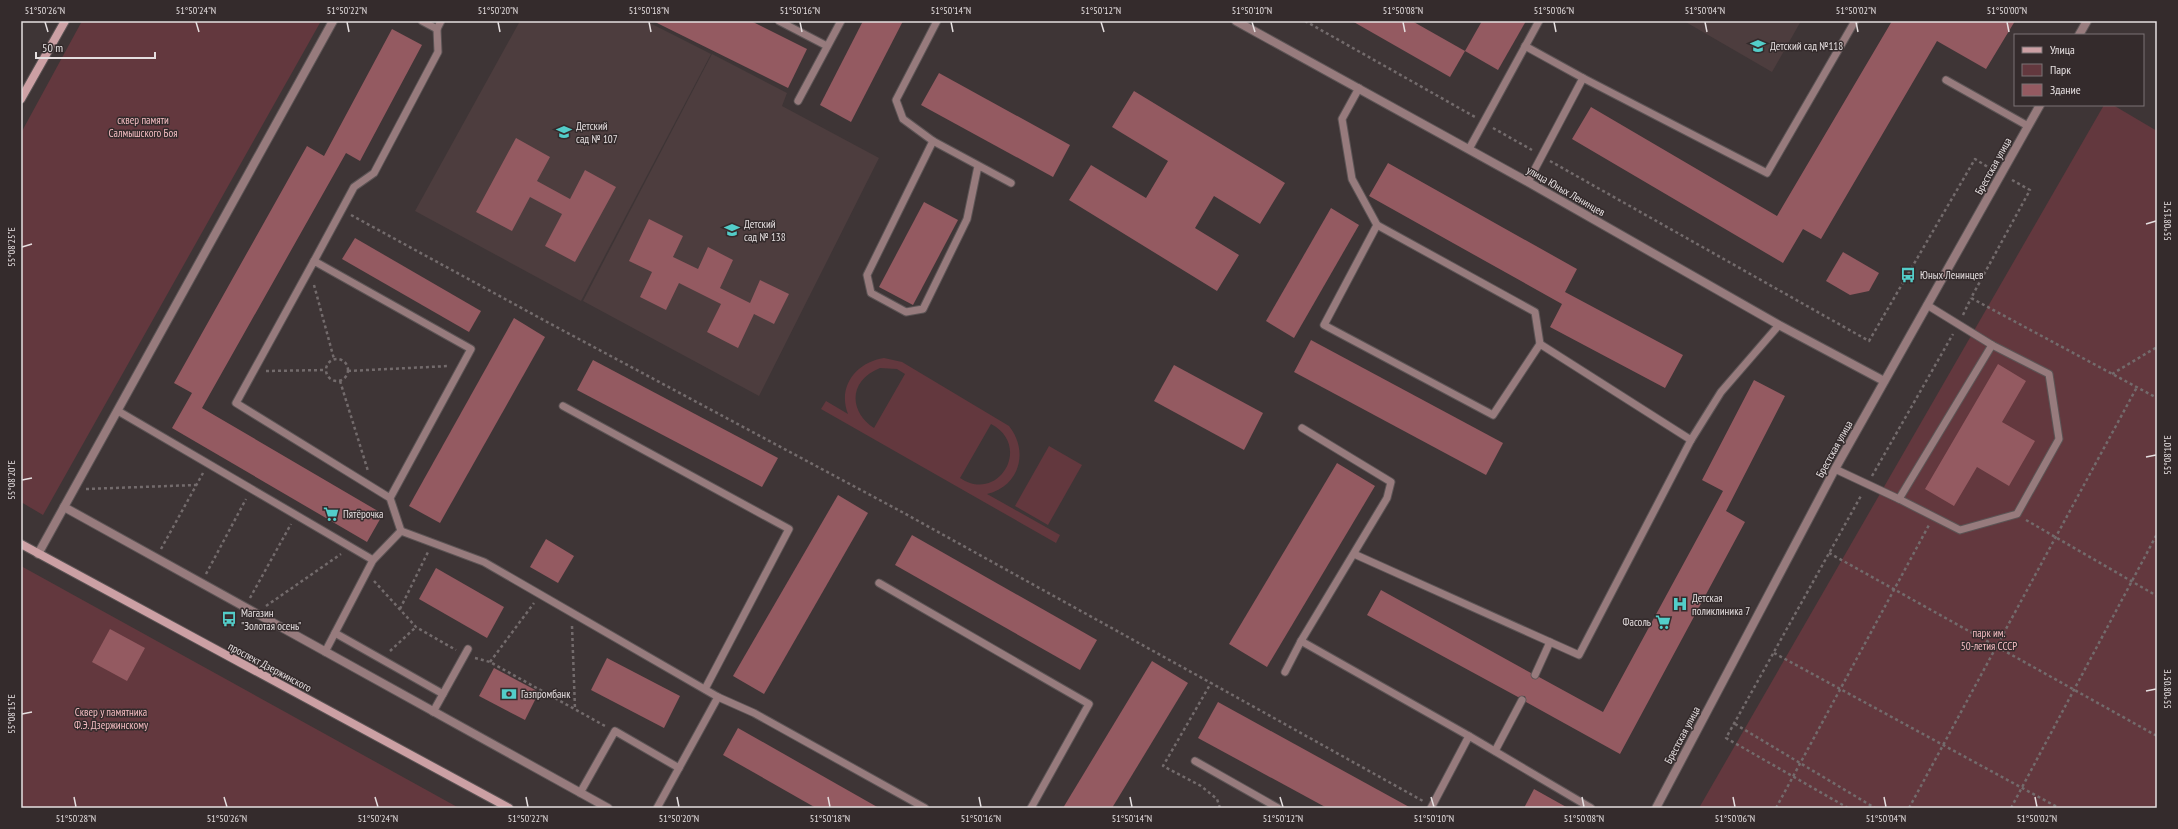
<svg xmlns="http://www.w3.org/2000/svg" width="2178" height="829" font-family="'PT Sans Narrow',sans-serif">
	<rect width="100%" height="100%" fill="#3e3536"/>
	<g fill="#4d3d3e">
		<polygon points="520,21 646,21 711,54 581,301 415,211"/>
		<polygon points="1684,21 1801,21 1772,72"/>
		<polygon points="712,54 787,93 782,106 879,158 759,396 583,301"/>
	</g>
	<g fill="#63383e" fill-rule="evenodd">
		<polygon points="82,21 321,21 43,515 21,502 21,133"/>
		<polygon points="2104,105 2113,105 2157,131 2157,808 1699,808"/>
		<path d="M 884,358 L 902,362 L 1009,426 C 1029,451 1020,486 987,494 L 1060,535 L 1056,543 L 821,409 L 826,401 L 848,414 C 837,386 857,362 884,358 ZM 880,368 L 897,369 L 905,374 L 874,428 C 848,411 849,380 880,368 ZM 991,424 C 1033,446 998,504 960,478 Z"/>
		<polygon points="1049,446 1082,465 1048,525 1015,506"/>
		<polygon points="21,566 459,808 21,808"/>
	</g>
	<g fill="#945a61">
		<polygon points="653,21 751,21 807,49 788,88"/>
		<polygon points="863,21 903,21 851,122 820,105"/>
		<polygon points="1352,21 1412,21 1465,51 1450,77"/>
		<polygon points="1482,21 1526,21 1498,70 1465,51"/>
		<polygon points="1892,21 2015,21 1986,69 1937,41 1821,239 1803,229 1783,263 1572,139 1591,107 1777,216"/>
		<polygon points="392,29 422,45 360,161 346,153 202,408 383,514 367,542 172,428 192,393 174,383 307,146 324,156"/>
		<polygon points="939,73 1070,145 1053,177 921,105"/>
		<polygon points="1134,91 1285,183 1260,224 1214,196 1195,228 1239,255 1217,291 1069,200 1091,165 1146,198 1168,161 1112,127"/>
		<polygon points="516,138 550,157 537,181 570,199 585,170 616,187 575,262 545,246 562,214 530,197 512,231 476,212"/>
		<polygon points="1388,163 1577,269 1565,292 1683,355 1665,388 1550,327 1562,304 1369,196"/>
		<polygon points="924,202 958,220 913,305 879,287"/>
		<polygon points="1331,208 1359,225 1294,338 1266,321"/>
		<polygon points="649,219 683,236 673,257 698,269 708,247 733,260 720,288 750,303 760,280 789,294 774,324 754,314 738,348 707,332 721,304 679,283 666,310 640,297 652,272 629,261"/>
		<polygon points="355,238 481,311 469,332 342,259"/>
		<polygon points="1843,252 1879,273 1869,291 1850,295 1826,281"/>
		<polygon points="514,318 545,337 440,523 409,506"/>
		<polygon points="1311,340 1503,443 1486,475 1294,372"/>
		<polygon points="593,360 778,458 762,487 577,390"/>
		<polygon points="1998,364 2026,381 2002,422 2035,441 2009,486 1977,467 1954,506 1925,489"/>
		<polygon points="1174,365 1263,413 1244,450 1154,401"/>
		<polygon points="1754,380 1785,396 1726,511 1745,522 1620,754 1526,702 1525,696 1518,697 1367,615 1381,590 1531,673 1533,679 1539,677 1603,712 1723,491 1702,480"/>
		<polygon points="1337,463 1375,486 1267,667 1229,644"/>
		<polygon points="838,495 868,513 764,694 733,676"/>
		<polygon points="912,535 1097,640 1080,670 895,565"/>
		<polygon points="546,539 574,556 558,583 530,567"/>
		<polygon points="436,568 504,607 487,638 419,599"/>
		<polygon points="110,629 145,648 127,681 92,662"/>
		<polygon points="607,658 680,696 664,728 591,690"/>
		<polygon points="1152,661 1188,683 1112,808 1063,808"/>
		<polygon points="494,668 539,692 525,720 479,696"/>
		<polygon points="1218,702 1411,808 1327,808 1198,738"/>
		<polygon points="738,728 879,808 816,808 723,755"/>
		<polygon points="1534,789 1568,808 1524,808"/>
	</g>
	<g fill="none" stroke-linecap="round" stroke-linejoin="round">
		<g stroke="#5c5455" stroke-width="9">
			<g id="service">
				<polyline points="422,21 437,29"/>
				<polyline points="779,21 827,46"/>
				<polyline points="1525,46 1583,78"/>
				<polyline points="1946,80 2028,126"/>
				<polyline points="1359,88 1342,119 1352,179 1377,225 1324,325 1493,415 1540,344 1691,440 1721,392 1779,325"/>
				<polyline points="798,101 841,21"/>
				<polyline points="933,141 903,119 896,100 937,21"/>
				<polyline points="1469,149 1539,21"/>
				<polyline points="978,166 967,219 923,309 906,312 871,293 867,275 933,141 1011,183"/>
				<polyline points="1528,182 1583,78 1767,173 1855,21"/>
				<polyline points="1377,225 1535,312 1540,344"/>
				<polyline points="314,261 354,187 374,173 438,52 437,29 441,21"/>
				<polyline points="563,406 789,529 705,689"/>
				<polyline points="118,411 373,560"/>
				<polyline points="1302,428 1391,482 1387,498 1301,641 1469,736"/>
				<polyline points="1835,469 1899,499 1960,530 2017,514 2059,439 2049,374 1992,345 1927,305"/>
				<polyline points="390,498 471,349 314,261 236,403 390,498 401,531"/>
				<polyline points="1899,499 1992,345"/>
				<polyline points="1354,554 1550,642"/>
				<polyline points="879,583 1089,704 1031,808"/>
				<polyline points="335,633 443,694"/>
				<polyline points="325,652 373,560 401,531 484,562 718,697 657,808"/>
				<polyline points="1285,672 1301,641"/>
				<polyline points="1535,675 1550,642 1579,655 1691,440"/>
				<polyline points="718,697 754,713 925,808"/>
				<polyline points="433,712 468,649"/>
				<polyline points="1495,751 1522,700"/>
				<polyline points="1195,761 1278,808"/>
				<polyline points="580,793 615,731 679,768"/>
				<polyline points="1431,808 1469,736 1591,808"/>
			</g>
		</g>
		<g stroke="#5c5455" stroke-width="10">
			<g id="minor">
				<polyline points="1236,21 1528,182 1779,325 1884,381"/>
				<polyline points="64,507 608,808"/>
				<polyline points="38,554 333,21"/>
			</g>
		</g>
		<g stroke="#5c5455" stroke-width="10">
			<g id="tertiary">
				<polyline points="2079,35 2087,21"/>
				<polyline points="1656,808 1835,469 2040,105"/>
			</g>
		</g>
		<g stroke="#5c5455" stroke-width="10">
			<g id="secondary">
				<polyline points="21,99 65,21"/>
				<polyline points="21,544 509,808"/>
			</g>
		</g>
		<g stroke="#736b6c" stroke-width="2.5" stroke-dasharray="3 3" stroke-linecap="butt">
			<polyline points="1305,21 1475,117"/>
			<polyline points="1493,128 1532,150"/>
			<polyline points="1550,161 1869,341 1975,159 1991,169"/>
			<polyline points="2012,180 2030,190 1971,298 2157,398"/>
			<polyline points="351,215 549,323 902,512 1211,683"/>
			<polyline points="314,285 334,359"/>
			<polyline points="1963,315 1971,298"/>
			<circle cx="337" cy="370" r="11"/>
			<polyline points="266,371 326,370"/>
			<polyline points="348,371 449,366"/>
			<polyline points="2112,374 2157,347"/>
			<polyline points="340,381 368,471"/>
			<polyline points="1872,476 1953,334"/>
			<polyline points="86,489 196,485"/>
			<polyline points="2026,520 2157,596"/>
			<polyline points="161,549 203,473"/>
			<polyline points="1829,553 2157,736"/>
			<polyline points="206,574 246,499"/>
			<polyline points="374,581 416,627 456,650"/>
			<polyline points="250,598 291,524"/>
			<polyline points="266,606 341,554"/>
			<polyline points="400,609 428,552"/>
			<polyline points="572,626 575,709"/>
			<polyline points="390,651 416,627"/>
			<polyline points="1774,653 2059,808"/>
			<polyline points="475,658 490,662 605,726"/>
			<polyline points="490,662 534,603"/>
			<polyline points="1735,724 1875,808"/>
			<polyline points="1220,808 1217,799 1201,786 1163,766 1211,683 1423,801"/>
			<polyline points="1776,808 1929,525"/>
			<polyline points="1848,808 1726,738 1862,494"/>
			<polyline points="1909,808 2137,387"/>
			<polyline points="2011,808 2157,534"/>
		</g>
		<use href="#service" stroke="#977b7d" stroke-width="7"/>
		<use href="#minor" stroke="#977b7d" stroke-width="8"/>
		<use href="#tertiary" stroke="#977b7d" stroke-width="8"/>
		<use href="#secondary" stroke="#cca0a4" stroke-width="8"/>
	</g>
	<path fill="none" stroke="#e5dfe0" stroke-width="1.5" d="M 45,22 L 48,32M 196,22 L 199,32M 347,22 L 349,32M 498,22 L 500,32M 649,22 L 651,32M 800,22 L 802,32M 951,22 L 953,32M 1101,22 L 1104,32M 1252,22 L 1255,32M 1403,22 L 1405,32M 1554,22 L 1556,32M 1705,22 L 1707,32M 1856,22 L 1858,32M 2007,22 L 2009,32M 2146,224 L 2156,221M 22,247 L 32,244M 2146,457 L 2156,455M 22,480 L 32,478M 2146,691 L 2156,689M 22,714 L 32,712M 74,797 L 76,807M 224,797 L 227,807M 375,797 L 378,807M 526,797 L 528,807M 677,797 L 679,807M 828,797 L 830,807M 979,797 L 981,807M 1130,797 L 1132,807M 1280,797 L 1283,807M 1431,797 L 1434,807M 1582,797 L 1584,807M 1733,797 L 1735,807M 1884,797 L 1886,807M 2035,797 L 2037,807"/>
	<defs>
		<g id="school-bare" transform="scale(1.2)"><path d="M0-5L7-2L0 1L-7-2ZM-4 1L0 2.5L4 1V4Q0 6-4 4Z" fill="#53cdc9" stroke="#342b2c" stroke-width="2.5" paint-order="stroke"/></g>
		<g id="bus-bare" transform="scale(1.2)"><path d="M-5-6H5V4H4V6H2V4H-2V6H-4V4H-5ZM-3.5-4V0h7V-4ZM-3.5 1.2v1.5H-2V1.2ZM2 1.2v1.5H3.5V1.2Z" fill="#53cdc9" stroke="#342b2c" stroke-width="2.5" paint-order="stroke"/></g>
		<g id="supermarket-bare" transform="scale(1.2)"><path d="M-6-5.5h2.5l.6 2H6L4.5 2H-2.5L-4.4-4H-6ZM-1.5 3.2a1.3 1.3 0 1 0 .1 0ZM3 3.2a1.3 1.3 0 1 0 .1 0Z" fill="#53cdc9" stroke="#342b2c" stroke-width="2.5" paint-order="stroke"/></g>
		<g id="hospital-bare" transform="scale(1.2)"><path d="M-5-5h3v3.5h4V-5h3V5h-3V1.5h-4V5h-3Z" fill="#53cdc9" stroke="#342b2c" stroke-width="2.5" paint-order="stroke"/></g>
		<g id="bank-bare" transform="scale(1.2)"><path d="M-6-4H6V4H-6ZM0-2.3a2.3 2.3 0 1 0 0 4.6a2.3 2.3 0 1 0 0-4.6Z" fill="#53cdc9" stroke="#342b2c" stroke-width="2.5" paint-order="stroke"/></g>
	</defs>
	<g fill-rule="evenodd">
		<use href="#school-bare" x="1758" y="46"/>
		<use href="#school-bare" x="564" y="132"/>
		<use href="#school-bare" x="732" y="230"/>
		<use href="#bus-bare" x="1908" y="275"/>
		<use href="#supermarket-bare" x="331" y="514"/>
		<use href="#hospital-bare" x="1680" y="604"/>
		<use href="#bus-bare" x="229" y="619"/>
		<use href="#supermarket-bare" x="1663" y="622"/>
		<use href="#bank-bare" x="509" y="694"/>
	</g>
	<g text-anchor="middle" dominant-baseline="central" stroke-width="3" stroke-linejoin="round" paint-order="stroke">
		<g font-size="11" fill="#e5dfe0" stroke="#342b2c" text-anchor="start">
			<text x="1770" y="46">Детский сад №118</text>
			<text x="576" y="126">Детский<tspan x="576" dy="13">сад № 107</tspan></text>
			<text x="744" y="224">Детский<tspan x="744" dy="13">сад № 138</tspan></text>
			<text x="1920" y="275">Юных Ленинцев</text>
			<text x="343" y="514">Пятёрочка</text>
			<text x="1692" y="598">Детская<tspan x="1692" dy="13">поликлиника 7</tspan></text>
			<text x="241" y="613">Магазин<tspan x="241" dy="13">"Золотая осень"</tspan></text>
			<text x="1651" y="622" text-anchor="end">Фасоль</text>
			<text x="521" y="694">Газпромбанк</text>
		</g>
		<g font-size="11" fill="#f4bdc2" stroke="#342b2c">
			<text x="143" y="120">сквер памяти<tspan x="143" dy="13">Салмышского Боя</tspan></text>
			<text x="1989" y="633">парк им.<tspan x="1989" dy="13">50-летия СССР</tspan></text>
			<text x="111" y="712">Сквер у памятника<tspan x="111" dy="13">Ф.Э. Дзержинскому</tspan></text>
		</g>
		<g font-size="11" fill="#e5dfe0" stroke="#342b2c">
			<text transform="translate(1993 166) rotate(-61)">Брестская улица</text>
			<text transform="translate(1566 191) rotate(30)">улица Юных Ленинцев</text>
			<text transform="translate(1834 449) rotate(-61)">Брестская улица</text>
			<text transform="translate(270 667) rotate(28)">проспект Дзержинского</text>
			<text transform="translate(1682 735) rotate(-62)">Брестская улица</text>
		</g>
	</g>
	<rect width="2178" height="829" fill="none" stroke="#342b2c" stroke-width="44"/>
	<rect x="2014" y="34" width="130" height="72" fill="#342b2c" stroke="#7b7374"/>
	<rect x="2022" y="47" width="20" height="6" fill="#cca0a4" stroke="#7b7374"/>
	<text x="2050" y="54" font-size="12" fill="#e5dfe0">Улица</text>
	<rect x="2022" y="64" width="20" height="12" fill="#63383e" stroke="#7b7374"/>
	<text x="2050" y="74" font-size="12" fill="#e5dfe0">Парк</text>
	<rect x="2022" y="84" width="20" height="12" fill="#945a61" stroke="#7b7374"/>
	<text x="2050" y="94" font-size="12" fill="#e5dfe0">Здание</text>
	<path d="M36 52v6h119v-6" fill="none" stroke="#e5dfe0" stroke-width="2"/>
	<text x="42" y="52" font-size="12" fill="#e5dfe0" stroke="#342b2c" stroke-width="3" paint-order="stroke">50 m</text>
	<rect x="22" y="22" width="2134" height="785" fill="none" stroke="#e5dfe0" stroke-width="1.5"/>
	<g font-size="10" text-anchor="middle" fill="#e5dfe0">
		<text x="45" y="14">51°50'26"N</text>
		<text x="196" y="14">51°50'24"N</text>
		<text x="347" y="14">51°50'22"N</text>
		<text x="498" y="14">51°50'20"N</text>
		<text x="649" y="14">51°50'18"N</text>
		<text x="800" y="14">51°50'16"N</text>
		<text x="951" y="14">51°50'14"N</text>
		<text x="1101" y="14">51°50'12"N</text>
		<text x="1252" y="14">51°50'10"N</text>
		<text x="1403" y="14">51°50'08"N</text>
		<text x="1554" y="14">51°50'06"N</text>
		<text x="1705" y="14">51°50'04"N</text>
		<text x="1856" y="14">51°50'02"N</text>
		<text x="2007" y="14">51°50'00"N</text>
		<text transform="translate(2167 221) rotate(-90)" y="4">55°08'15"E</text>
		<text transform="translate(11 247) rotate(-90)" y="4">55°08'25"E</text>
		<text transform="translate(2167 455) rotate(-90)" y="4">55°08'10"E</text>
		<text transform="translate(11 480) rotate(-90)" y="4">55°08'20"E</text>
		<text transform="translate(2167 689) rotate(-90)" y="4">55°08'05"E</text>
		<text transform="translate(11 714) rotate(-90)" y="4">55°08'15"E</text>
		<text x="76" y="822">51°50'28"N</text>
		<text x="227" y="822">51°50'26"N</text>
		<text x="378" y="822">51°50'24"N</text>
		<text x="528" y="822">51°50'22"N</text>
		<text x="679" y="822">51°50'20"N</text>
		<text x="830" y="822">51°50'18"N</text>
		<text x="981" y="822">51°50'16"N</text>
		<text x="1132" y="822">51°50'14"N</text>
		<text x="1283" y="822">51°50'12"N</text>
		<text x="1434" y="822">51°50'10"N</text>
		<text x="1584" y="822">51°50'08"N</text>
		<text x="1735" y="822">51°50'06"N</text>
		<text x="1886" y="822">51°50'04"N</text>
		<text x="2037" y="822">51°50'02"N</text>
	</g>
</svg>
